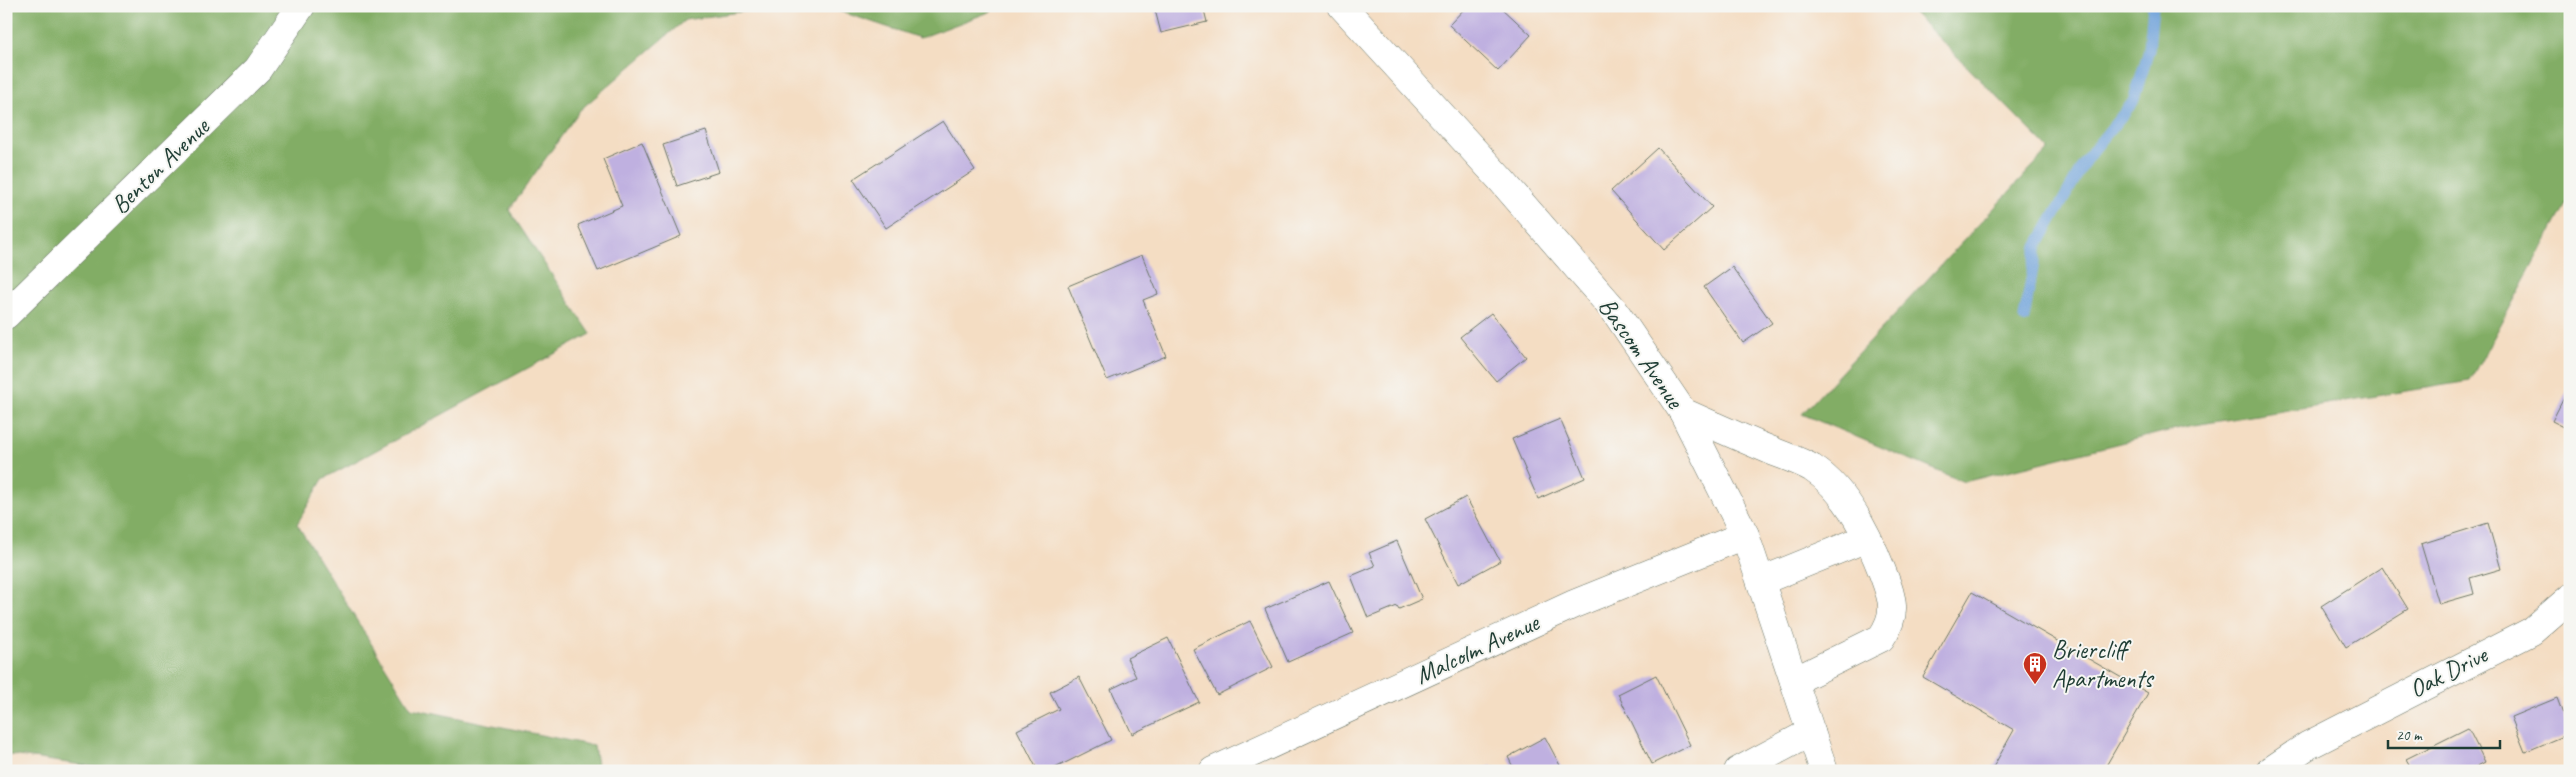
<svg xmlns="http://www.w3.org/2000/svg" width="2576" height="777" font-family="Caveat,sans-serif">
	<rect width="100%" height="100%" fill="#f6f6f2"/>
	<filter id="ink" filterUnits="userSpaceOnUse"><feTurbulence type="fractalNoise" baseFrequency=".02" numOctaves="2"/><feDisplacementMap in="SourceGraphic" scale="10" xChannelSelector="R" yChannelSelector="G"/><feConvolveMatrix kernelMatrix="1 2 1 2 8 2 1 2 1" color-interpolation-filters="sRGB"/></filter>
	<filter id="wash" filterUnits="userSpaceOnUse"><feTurbulence type="fractalNoise" baseFrequency=".0096" numOctaves="4" result="noise"/><feDisplacementMap in="SourceGraphic" scale="20" xChannelSelector="R" yChannelSelector="G"/><feGaussianBlur stdDeviation="1.12" result="paint"/><feColorMatrix in="noise" values="0 0 0 0 0 0 0 0 0 0 0 0 0 0 0 0 0 1.4 0 .05"/><feComposite in="paint" operator="in"/></filter>
	<g filter="url(#wash)">
		<rect width="100%" height="100%" fill="#f4ddc3"/>
		<g fill="#82ad65" stroke="#50754c">
			<polygon points="6,6 779,6 685,20 580,110 509,210 591,334 323,479 297,524 411,708 594,746 598,771 97,771 96,767 11,755 6,757"/>
			<polygon points="824,6 986,6 992,11 920,38"/>
			<polygon points="1907,6 2570,6 2570,197 2470,381 2188,426 1964,482 1802,414 2049,149"/>
		</g>
		<g fill="none" stroke-linecap="round" stroke-linejoin="round">
			<polyline stroke="#6da0d9" stroke-width="11" points="2024,318 2037,246 2087,158 2133,102 2149,50 2153,6"/>
		</g>
		<g id="blocks">
			<g fill="#bfb0e0">
				<polygon points="1154,6 1203,6 1207,22 1161,33"/>
				<polygon points="1467,6 1500,6 1531,35 1498,71 1449,25"/>
				<polygon points="943,121 975,170 886,228 853,179"/>
				<polygon points="706,131 719,172 677,186 663,145"/>
				<polygon points="642,142 681,236 598,271 578,225 622,206 603,159"/>
				<polygon points="1658,148 1712,207 1664,250 1611,191"/>
				<polygon points="1142,255 1158,294 1143,300 1166,356 1107,380 1068,286"/>
				<polygon points="1732,267 1772,323 1743,343 1704,287"/>
				<polygon points="1491,313 1526,357 1496,381 1460,337"/>
				<polygon points="2570,386 2570,430 2552,421"/>
				<polygon points="1560,419 1585,478 1538,499 1512,439"/>
				<polygon points="1466,497 1500,561 1458,584 1425,519"/>
				<polygon points="2488,523 2501,569 2470,578 2474,594 2439,604 2421,544"/>
				<polygon points="1397,541 1422,599 1399,609 1397,606 1368,618 1351,576 1375,566 1369,553"/>
				<polygon points="2382,567 2408,609 2346,647 2321,606"/>
				<polygon points="1329,581 1353,633 1288,662 1265,609"/>
				<polygon points="1972,592 2148,693 2103,771 1991,771 2014,730 1923,677"/>
				<polygon points="1250,621 1273,667 1217,695 1193,649"/>
				<polygon points="1168,638 1199,702 1132,734 1111,689 1136,677 1127,658"/>
				<polygon points="1656,675 1690,745 1652,764 1618,694"/>
				<polygon points="1079,677 1111,740 1049,771 1038,771 1017,730 1059,709 1050,692"/>
				<polygon points="2557,698 2570,733 2525,752 2511,717"/>
				<polygon points="2468,728 2485,762 2468,771 2413,771 2406,759"/>
				<polygon points="1545,737 1563,771 1515,771 1508,757"/>
				<polygon points="1491,765 1494,771 1480,771"/>
			</g>
		</g>
	</g>
	<g filter="url(#ink)">
		<use href="#blocks" fill-opacity="0" stroke="#6a7566" stroke-width="1"/>
		<g fill="none" stroke-linecap="round" stroke-linejoin="round">
			<g stroke="#6a7566" stroke-width="29">
				<g id="minor">
					<path d="M 1683,412 C 1712,425 1741,438 1770,450 C 1784,456 1800,461 1812,468 C 1846,489 1868,535 1882,571 C 1892,598 1899,612 1881,638 L 1794,681"/>
					<polyline points="1761,581 1867,538"/>
					<polyline points="1213,771 1574,604 1745,535"/>
					<polyline points="1738,771 1811,732"/>
					<polyline points="2270,771 2307,746 2532,631 2570,598"/>
				</g>
			</g>
			<g stroke="#6a7566" stroke-width="29">
				<g id="major">
					<polyline points="1342,6 1502,181 1614,310 1683,412 1745,535 1824,771"/>
					<polyline points="6,315 258,69 301,6"/>
				</g>
			</g>
			<use href="#minor" stroke="#fff" stroke-width="28"/>
			<use href="#major" stroke="#fff" stroke-width="28"/>
		</g>
	</g>
	<defs>
		<g id="building-pin" transform="scale(1.25)"><path d="M0 17L-7.5 6A9.5 9.5 0 1 1 7.5 6Z" fill="#c8321e" stroke="#f6f6f2"/><path d="M-4-6H4V6H1V3H-1V6H-4ZM-2.5-4.3h1.7v1.8h-1.7ZM.8-4.3h1.7v1.8H.8ZM-2.5-1h1.7V.8h-1.7ZM.8-1h1.7V.8H.8Z" fill="#fff"/></g>
	</defs>
	<g fill-rule="evenodd">
		<use href="#building-pin" x="2035" y="664"/>
	</g>
	<g text-anchor="middle" dominant-baseline="central" stroke-width="4" stroke-linejoin="round" paint-order="stroke">
		<g font-size="25" fill="#1f3d34" stroke="#f6f6f2">
			<text transform="translate(160 166) rotate(-44)">Benton Avenue</text>
			<text transform="translate(1641 353) rotate(55)">Bascom Avenue</text>
			<text transform="translate(1477 649) rotate(-25)">Malcolm Avenue</text>
			<text transform="translate(2448 672) rotate(-27)">Oak Drive</text>
		</g>
		<g font-size="25" fill="#1f3d34" stroke="#f6f6f2" text-anchor="start">
			<text x="2052" y="650">Briercliff<tspan x="2052" dy="29">Apartments</tspan></text>
		</g>
	</g>
	<rect width="2576" height="777" fill="none" stroke="#f6f6f2" stroke-width="25"/>
	<path d="M2388 740v8h112v-8" fill="none" stroke="#1f3d34" stroke-width="2.5"/>
	<text x="2396" y="740" font-size="15" fill="#1f3d34" stroke="#f6f6f2" stroke-width="4" paint-order="stroke">20 m</text>
</svg>
